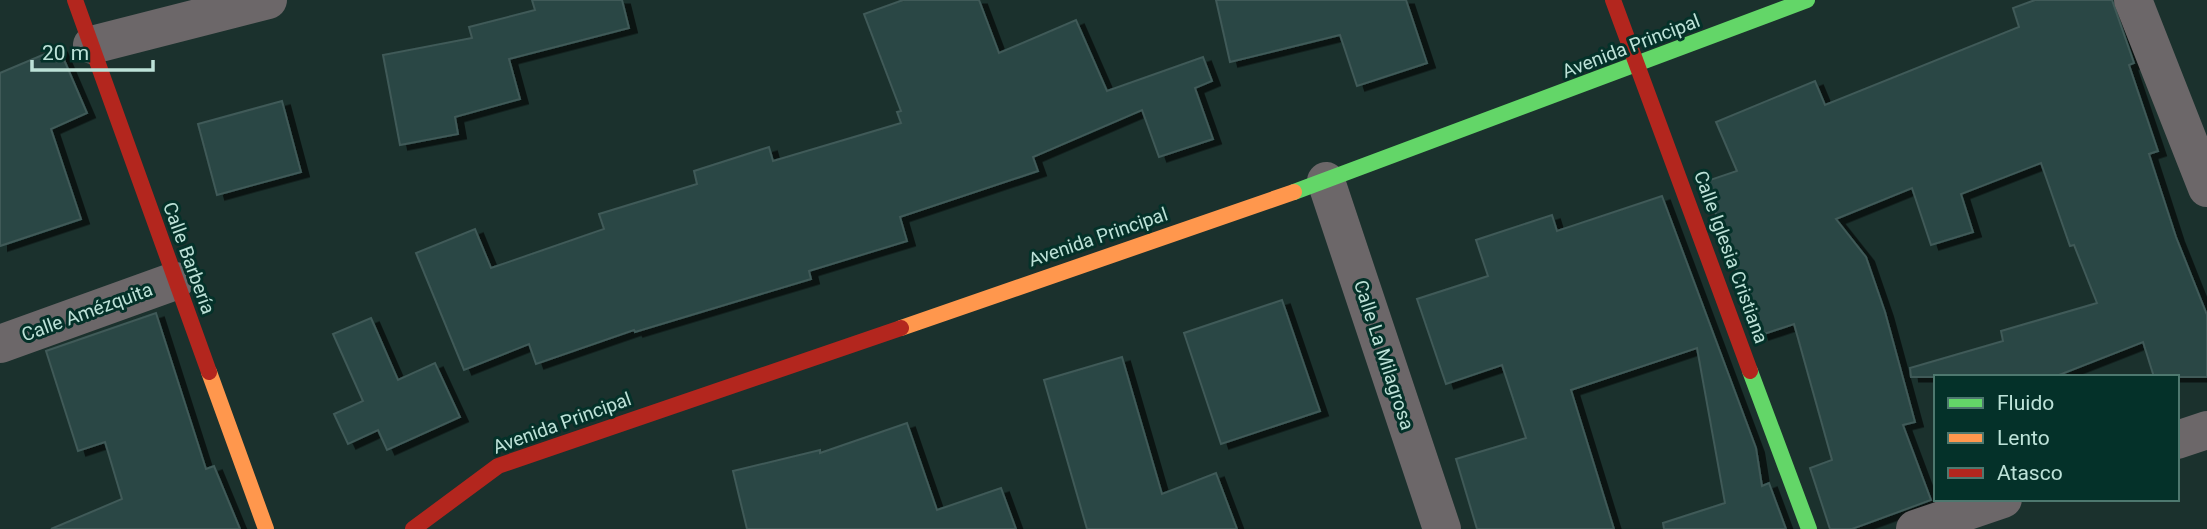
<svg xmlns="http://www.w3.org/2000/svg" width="2207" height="529" font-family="Roboto,sans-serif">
	<defs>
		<filter id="shadow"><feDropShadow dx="8" dy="4.5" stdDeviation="0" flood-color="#0009"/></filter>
	</defs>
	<rect width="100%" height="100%" fill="#1b312d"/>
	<g fill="#2c4644" stroke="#3f5a58" stroke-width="2" filter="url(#shadow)">
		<polygon points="532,0 622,0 629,28 509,59 520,99 455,117 458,134 400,145 383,55 472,38 469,27 535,10"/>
		<polygon points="903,0 979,0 999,53 1076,20 1107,91 1203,57 1212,81 1195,88 1213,139 1159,157 1142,110 1033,157 1038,171 900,217 907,241 809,271 811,279 635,332 634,330 536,364 529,344 464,370 416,253 475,229 491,268 604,229 599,214 697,184 694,171 769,147 773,161 901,123 897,112 901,111 864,14"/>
		<polygon points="1216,0 1406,0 1427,63 1357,86 1340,35 1230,62"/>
		<polygon points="2035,0 2112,0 2134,63 2129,65 2158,151 2149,154 2176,237 2207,315 2207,377 2154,377 2143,342 2054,377 1911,377 1910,368 2003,341 2001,331 2097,303 2074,245 2070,246 2041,163 1961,194 1973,232 1931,245 1912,188 1836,219 1866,257 1885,312 1915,422 1903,425 1931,500 1852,529 1830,529 1810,468 1832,460 1794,324 1761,335 1704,182 1737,171 1716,122 1815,81 1825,105 2019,27 2013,8"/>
		<polygon points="59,48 87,113 51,129 81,219 0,246 0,73"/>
		<polygon points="282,101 301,172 217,195 198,124"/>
		<polygon points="1662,196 1756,448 1762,486 1769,483 1786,529 1664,529 1663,523 1725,503 1697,348 1571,390 1614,529 1477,529 1456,459 1526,438 1502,365 1446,384 1417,299 1488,276 1476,240 1552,215 1557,231"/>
		<polygon points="1282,300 1320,411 1221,444 1184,333"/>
		<polygon points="156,313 206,469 214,466 240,529 51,529 122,499 105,442 78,451 46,351"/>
		<polygon points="371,318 398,380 435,363 460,417 387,450 378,430 348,444 334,414 363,401 333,334"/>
		<polygon points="1122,357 1162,494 1216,473 1237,529 1087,529 1044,380"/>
		<polygon points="907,423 937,510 1001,488 1016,529 747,529 733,471 820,450 820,453"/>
	</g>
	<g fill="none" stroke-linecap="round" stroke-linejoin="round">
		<g stroke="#6c6769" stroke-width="38">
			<polyline points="2133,0 2207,188"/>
			<polyline points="92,45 268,0"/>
			<polyline points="1326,181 1442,529"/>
			<polyline points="0,344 175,281"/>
			<polyline points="2177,440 2207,430"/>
			<polyline points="1915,529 2003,499"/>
		</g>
		<g stroke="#63d668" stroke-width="16">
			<polyline points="1294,192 1807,0"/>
			<polyline points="1750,371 1809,529"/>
		</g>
		<g stroke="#ff974d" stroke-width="16">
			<polyline points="901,328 1294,192"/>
			<polyline points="209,372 266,529"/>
		</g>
		<g stroke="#b3261e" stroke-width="16">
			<polyline points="75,0 209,372"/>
			<polyline points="1613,0 1750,371"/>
			<polyline points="413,529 498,466 901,328"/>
		</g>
	</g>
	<g text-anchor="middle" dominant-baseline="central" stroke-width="6" stroke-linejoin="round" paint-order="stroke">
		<g font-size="19" fill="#bde2d8" stroke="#043129">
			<text transform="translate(1631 46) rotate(-21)">Avenida Principal</text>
			<text transform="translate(1098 237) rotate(-19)">Avenida Principal</text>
			<text transform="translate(1731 257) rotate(70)">Calle Iglesia Cristiana</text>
			<text transform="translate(189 258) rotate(70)">Calle Barbería</text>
			<text transform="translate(87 312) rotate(-20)">Calle Amézquita</text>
			<text transform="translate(1384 355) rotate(72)">Calle La Milagrosa</text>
			<text transform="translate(562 423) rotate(-20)">Avenida Principal</text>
		</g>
	</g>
	<rect x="1934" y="375" width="245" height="126" fill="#043129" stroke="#4e786f" stroke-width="2"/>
	<rect x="1948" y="398" width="35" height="10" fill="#63d668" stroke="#4e786f" stroke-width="2"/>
	<text x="1997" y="410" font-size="21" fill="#bde2d8">Fluido</text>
	<rect x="1948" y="433" width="35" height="10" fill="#ff974d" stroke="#4e786f" stroke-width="2"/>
	<text x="1997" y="445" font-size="21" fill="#bde2d8">Lento</text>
	<rect x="1948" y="468" width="35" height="10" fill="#b3261e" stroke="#4e786f" stroke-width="2"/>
	<text x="1997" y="480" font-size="21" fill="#bde2d8">Atasco</text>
	<path d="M32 60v10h121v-10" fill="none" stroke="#bde2d8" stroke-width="3.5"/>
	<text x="42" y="60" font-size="21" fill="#bde2d8" stroke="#043129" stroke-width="5" paint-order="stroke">20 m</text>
</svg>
